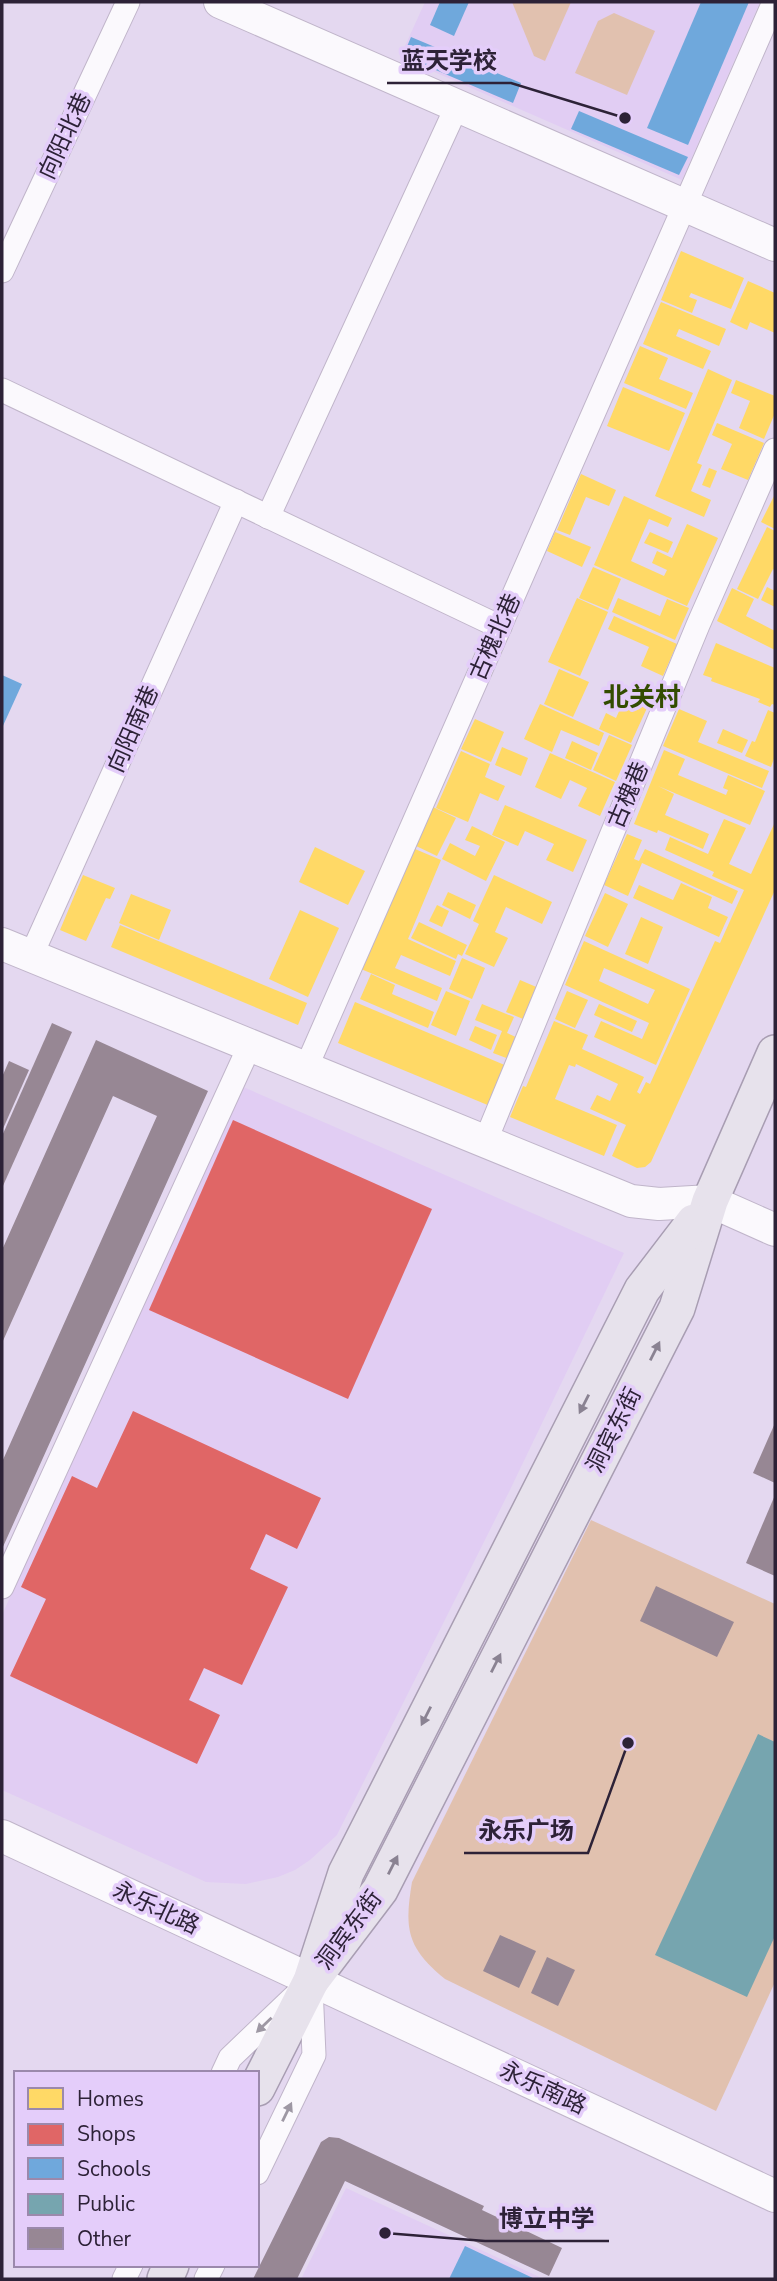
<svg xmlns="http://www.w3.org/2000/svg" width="777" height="2281" font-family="'Nunito Sans','Noto Sans SC',sans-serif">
	<rect width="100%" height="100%" fill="#e4d8f0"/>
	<g fill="#e1cdf3">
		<polygon points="425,2 760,2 682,180 400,57"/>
		<polygon points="241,1086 624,1253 507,1496 337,1835 310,1860 295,1870 278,1877 246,1884 206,1882 2,1790 2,1615"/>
		<polygon points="346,2188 544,2279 301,2279"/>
	</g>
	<g fill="#e1c1af">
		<polygon points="512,2 571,2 545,61 534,56"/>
		<polygon points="614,13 655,31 627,95 575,73 598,21"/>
		<path d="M 591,1520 L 775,1604 L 775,1982 L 716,2111 L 445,1979 C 407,1948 404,1929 412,1882 Z"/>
	</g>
	<g fill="#ffd966" fill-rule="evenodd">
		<polygon points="681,251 744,278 731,309 691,293 689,297 697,300 692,313 661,300"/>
		<polygon points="748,281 775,293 775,333 750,322 747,330 730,322"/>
		<polygon points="661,302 726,329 719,346 679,329 676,336 711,351 703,369 643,344"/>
		<polygon points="640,346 668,358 659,379 693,393 686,409 624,383"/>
		<polygon points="708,369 732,380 697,463 702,465 691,491 711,500 704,517 655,496"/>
		<polygon points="736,380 775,396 775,413 764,439 739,428 750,401 731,393"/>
		<polygon points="623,387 685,413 669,451 607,426"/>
		<polygon points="717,423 764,443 748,480 721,469 732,444 712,435"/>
		<polygon points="709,468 717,471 710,488 702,485"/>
		<polygon points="581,474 616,490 609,506 586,497 570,535 557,530"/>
		<polygon points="775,494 775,529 761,522"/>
		<polygon points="624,496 672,518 668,527 649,519 631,561 664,576 667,570 652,563 657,551 672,558 687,524 718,538 687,606 594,565"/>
		<polygon points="767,527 775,531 775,571 773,569 758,599 737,589"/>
		<polygon points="555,532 591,547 582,567 547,551"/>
		<polygon points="650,532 673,542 668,553 644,543"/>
		<polygon points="593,567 621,579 608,610 579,598"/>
		<polygon points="767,587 775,591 775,607 761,600"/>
		<polygon points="732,588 754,599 746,616 775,631 775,650 717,621"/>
		<polygon points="577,598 608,612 580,676 548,662"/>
		<polygon points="618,598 660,616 667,599 689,608 675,640 612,612"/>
		<polygon points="614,616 677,644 663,676 641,666 649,647 608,629"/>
		<polygon points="716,643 775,668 775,705 772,704 770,707 758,702 760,699 711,681 712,678 703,675"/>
		<polygon points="559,669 589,682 573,717 544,704"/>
		<polygon points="625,698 647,708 631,743 599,729 606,713 616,718"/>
		<polygon points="540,704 604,733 599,746 561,730 552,752 524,739"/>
		<polygon points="679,709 707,721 698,742 769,771 762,788 663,746"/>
		<polygon points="768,710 775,713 775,756 771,767 745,756 752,741 755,742"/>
		<polygon points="475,719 504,732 491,762 461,749"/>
		<polygon points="723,729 748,740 742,753 717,743"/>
		<polygon points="609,735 632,745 616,781 593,770"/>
		<polygon points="572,741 598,753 591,770 565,758"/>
		<polygon points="502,747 528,758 521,776 495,765"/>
		<polygon points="664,750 685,759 678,775 726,795 728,790 723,788 728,775 765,791 750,825 658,786 674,794 665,815 709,834 703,849 658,830 657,833 634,824"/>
		<polygon points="461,751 490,764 485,777 505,786 498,801 480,793 468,822 436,808"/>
		<polygon points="550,753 615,782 600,816 578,806 587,788 570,780 561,799 535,787"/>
		<polygon points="505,805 587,840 573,872 546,860 554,844 525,831 518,846 492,835"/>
		<polygon points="433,807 456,818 437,856 414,845"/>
		<polygon points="724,819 746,828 729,864 751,874 775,822 775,890 651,1162 645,1167 637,1168 612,1156 626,1125 590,1109 597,1095 610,1101 618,1084 576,1064 575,1067 569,1065 555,1099 617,1125 604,1156 510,1117 523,1086 526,1087 554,1021 588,1035 582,1049 644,1077 637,1092 640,1094 646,1082 650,1084 715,941 720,943 744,890 712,876 714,872 665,850 670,837 708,854"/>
		<polygon points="472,826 505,842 486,881 442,859 450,843 475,856 480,846 465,840"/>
		<polygon points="627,834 642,840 634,859 639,861 645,849 716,881 738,891 732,904 642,863 628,896 604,885"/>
		<polygon points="315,847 365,871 348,905 299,882"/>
		<polygon points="415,849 441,860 408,939 456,961 450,976 401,955 395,968 442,988 437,1001 361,969 395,885 398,887"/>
		<polygon points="83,875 115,888 110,899 106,898 86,941 60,930"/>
		<polygon points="494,875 552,902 542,924 506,907 495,932 508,938 494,967 465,954 479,924 473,921"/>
		<polygon points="681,883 712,897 708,908 728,917 719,937 633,898 639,885 673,900"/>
		<polygon points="448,892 476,905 470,919 442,905"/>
		<polygon points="605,893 628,904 608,947 585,936"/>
		<polygon points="131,894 171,910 159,940 119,923"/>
		<polygon points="437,905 449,911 442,927 429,921"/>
		<polygon points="300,910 339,928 308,997 269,979"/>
		<polygon points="641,917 663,927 648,964 625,954"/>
		<polygon points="419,922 467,945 462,956 458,954 456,959 411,938"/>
		<polygon points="120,925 307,1003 298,1025 111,947"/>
		<path d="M 584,941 L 690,989 L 656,1065 L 594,1037 L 601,1021 L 642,1039 L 649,1023 L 565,985 ZM 604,968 L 655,990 L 648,1004 L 599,981 Z"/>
		<polygon points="462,958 485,968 472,999 449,989"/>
		<polygon points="371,974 395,985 392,994 434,1012 428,1028 360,999"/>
		<polygon points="520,980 541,989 528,1021 506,1012"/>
		<polygon points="446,991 470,1001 456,1036 431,1025"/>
		<polygon points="567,991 588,1000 575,1028 555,1019"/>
		<polygon points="355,1002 507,1066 490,1106 338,1043"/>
		<polygon points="482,1004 514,1017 507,1033 518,1038 509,1059 493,1053 502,1031 475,1020"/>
		<polygon points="599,1004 637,1021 632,1032 594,1015"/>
		<polygon points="475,1026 497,1035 491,1050 469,1040"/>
	</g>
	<g fill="#e06666">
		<polygon points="233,1120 432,1209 348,1399 149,1310"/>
		<polygon points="133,1411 321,1498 297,1549 266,1534 250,1569 288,1587 242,1685 204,1668 189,1700 220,1715 197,1764 10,1676 46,1599 21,1587 72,1476 97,1488"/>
	</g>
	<g fill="#6fa8dc">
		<polygon points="440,2 469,2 454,36 430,25"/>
		<polygon points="701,2 749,2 688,145 647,128"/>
		<polygon points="411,37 521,83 513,103 403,56"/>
		<polygon points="579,111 688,157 679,175 571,129"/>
		<polygon points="2,675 22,684 2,728"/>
		<polygon points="465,2246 535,2279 449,2279"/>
	</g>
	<polygon fill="#76a5af" points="758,1734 775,1742 775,1936 747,1997 655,1955"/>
	<g fill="#978794">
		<polygon points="52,1023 72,1032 2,1188 2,1136"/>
		<polygon points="96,1040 208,1091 2,1549 2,1462 157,1116 113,1096 2,1343 2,1250"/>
		<polygon points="9,1061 29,1070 2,1131 2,1077"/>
		<polygon points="775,1423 775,1483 753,1473"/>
		<polygon points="775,1495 775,1576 746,1563"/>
		<polygon points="656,1586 734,1622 717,1657 640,1621"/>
		<polygon points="500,1935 536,1951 519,1988 483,1971"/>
		<polygon points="547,1957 575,1970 558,2006 531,1993"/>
		<polygon points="329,2137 339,2138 484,2206 482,2210 562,2248 549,2276 345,2181 297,2279 253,2279 321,2142"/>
	</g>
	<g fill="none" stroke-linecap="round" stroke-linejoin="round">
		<g stroke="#c0b5ca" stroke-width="25">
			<g id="street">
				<polyline points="2,271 128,2"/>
				<polyline points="2,390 500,627"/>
				<polyline points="268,517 457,106"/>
				<polyline points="31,956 236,501"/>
				<polyline points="306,1068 774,2"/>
				<polyline points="485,1142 698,625 775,450"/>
				<polyline points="2,1587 250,1045"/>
				<polyline points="223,2073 230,2058 296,1995"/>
				<polyline points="257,2173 314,2055 311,1987"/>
				<polyline points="124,2279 131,2265"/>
				<polyline points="206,2279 213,2265"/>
			</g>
		</g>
		<g stroke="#c0b5ca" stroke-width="34">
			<g id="secondary">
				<polyline points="220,2 775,245"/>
				<polyline points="2,944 631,1201 659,1204 710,1201 775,1230"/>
				<polyline points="2,1836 775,2196"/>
			</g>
		</g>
		<g stroke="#a89db2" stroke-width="38">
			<g id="primary">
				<polyline points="311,1981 380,1890 677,1308 710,1201 775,1053"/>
				<polyline points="257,2088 311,1981 346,1873 642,1290 694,1222"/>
				<polyline points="165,2279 171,2265"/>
			</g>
		</g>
		<use href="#street" stroke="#fbf9fd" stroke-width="23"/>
		<use href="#secondary" stroke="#fbf9fd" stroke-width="32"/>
		<use href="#primary" stroke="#e7e2ec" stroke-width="35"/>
	</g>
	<defs><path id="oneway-solid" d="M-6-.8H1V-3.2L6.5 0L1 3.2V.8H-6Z" transform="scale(1.75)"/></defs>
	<g fill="#8a8292">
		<use href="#oneway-solid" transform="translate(655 1351) rotate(-63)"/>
		<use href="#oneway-solid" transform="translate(584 1404) rotate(117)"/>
		<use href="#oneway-solid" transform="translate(496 1663) rotate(-63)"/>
		<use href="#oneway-solid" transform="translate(426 1716) rotate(117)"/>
		<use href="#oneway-solid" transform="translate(393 1865) rotate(-63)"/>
	</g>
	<g fill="#9e98a4">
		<use href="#oneway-solid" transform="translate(264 2025) rotate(136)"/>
		<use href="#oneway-solid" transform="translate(287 2112) rotate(-64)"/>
	</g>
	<g text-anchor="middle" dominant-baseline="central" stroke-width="7" stroke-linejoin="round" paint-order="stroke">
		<g font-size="23" fill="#2d2237" stroke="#e4cdfa">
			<text transform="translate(65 136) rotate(-65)">向阳北巷</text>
			<text transform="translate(495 637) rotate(-66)">古槐北巷</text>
			<text transform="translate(133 729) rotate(-66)">向阳南巷</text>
			<text transform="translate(628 795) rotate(-67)">古槐巷</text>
			<text transform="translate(614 1430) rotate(-63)">洞宾东街</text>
			<text transform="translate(156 1908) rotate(25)">永乐北路</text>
			<text transform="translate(349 1930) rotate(-53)">洞宾东街</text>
			<text transform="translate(543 2088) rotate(25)">永乐南路</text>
		</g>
		<g font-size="26" font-weight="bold" fill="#334c01" stroke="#e4cdfa">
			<text x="642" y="697">北关村</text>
		</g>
	</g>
	<path fill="none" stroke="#2d2237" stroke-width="2.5" d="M625 118L511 83H387M628 1743L588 1853H464M385 2233L485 2241H609"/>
	<g fill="#2d2237" stroke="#e4cdfa" stroke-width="2.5">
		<circle cx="625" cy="118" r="7"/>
		<circle cx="628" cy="1743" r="7"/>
		<circle cx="385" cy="2233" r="7"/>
	</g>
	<g font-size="24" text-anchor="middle" font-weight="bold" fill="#2d2237" stroke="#e4cdfa" stroke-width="7" stroke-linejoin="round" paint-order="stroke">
		<text x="449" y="69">蓝天学校</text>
		<text x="526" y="1839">永乐广场</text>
		<text x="547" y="2227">博立中学</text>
	</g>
	<rect width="777" height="2281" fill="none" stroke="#2d2237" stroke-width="7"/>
	<rect x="14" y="2071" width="245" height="196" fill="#e4cdfa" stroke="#9b89ac" stroke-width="2"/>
	<rect x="28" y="2088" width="35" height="21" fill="#ffd966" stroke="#9b89ac" stroke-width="2"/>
	<text x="77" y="2106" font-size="21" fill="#2d2237">Homes</text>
	<rect x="28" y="2124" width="35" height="21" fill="#e06666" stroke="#9b89ac" stroke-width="2"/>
	<text x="77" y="2141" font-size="21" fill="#2d2237">Shops</text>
	<rect x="28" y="2158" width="35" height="21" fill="#6fa8dc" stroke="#9b89ac" stroke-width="2"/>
	<text x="77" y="2176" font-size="21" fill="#2d2237">Schools</text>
	<rect x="28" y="2194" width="35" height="21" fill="#76a5af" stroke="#9b89ac" stroke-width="2"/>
	<text x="77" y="2211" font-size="21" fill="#2d2237">Public</text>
	<rect x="28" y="2228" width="35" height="21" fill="#978794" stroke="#9b89ac" stroke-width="2"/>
	<text x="77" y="2246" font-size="21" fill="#2d2237">Other</text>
</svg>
